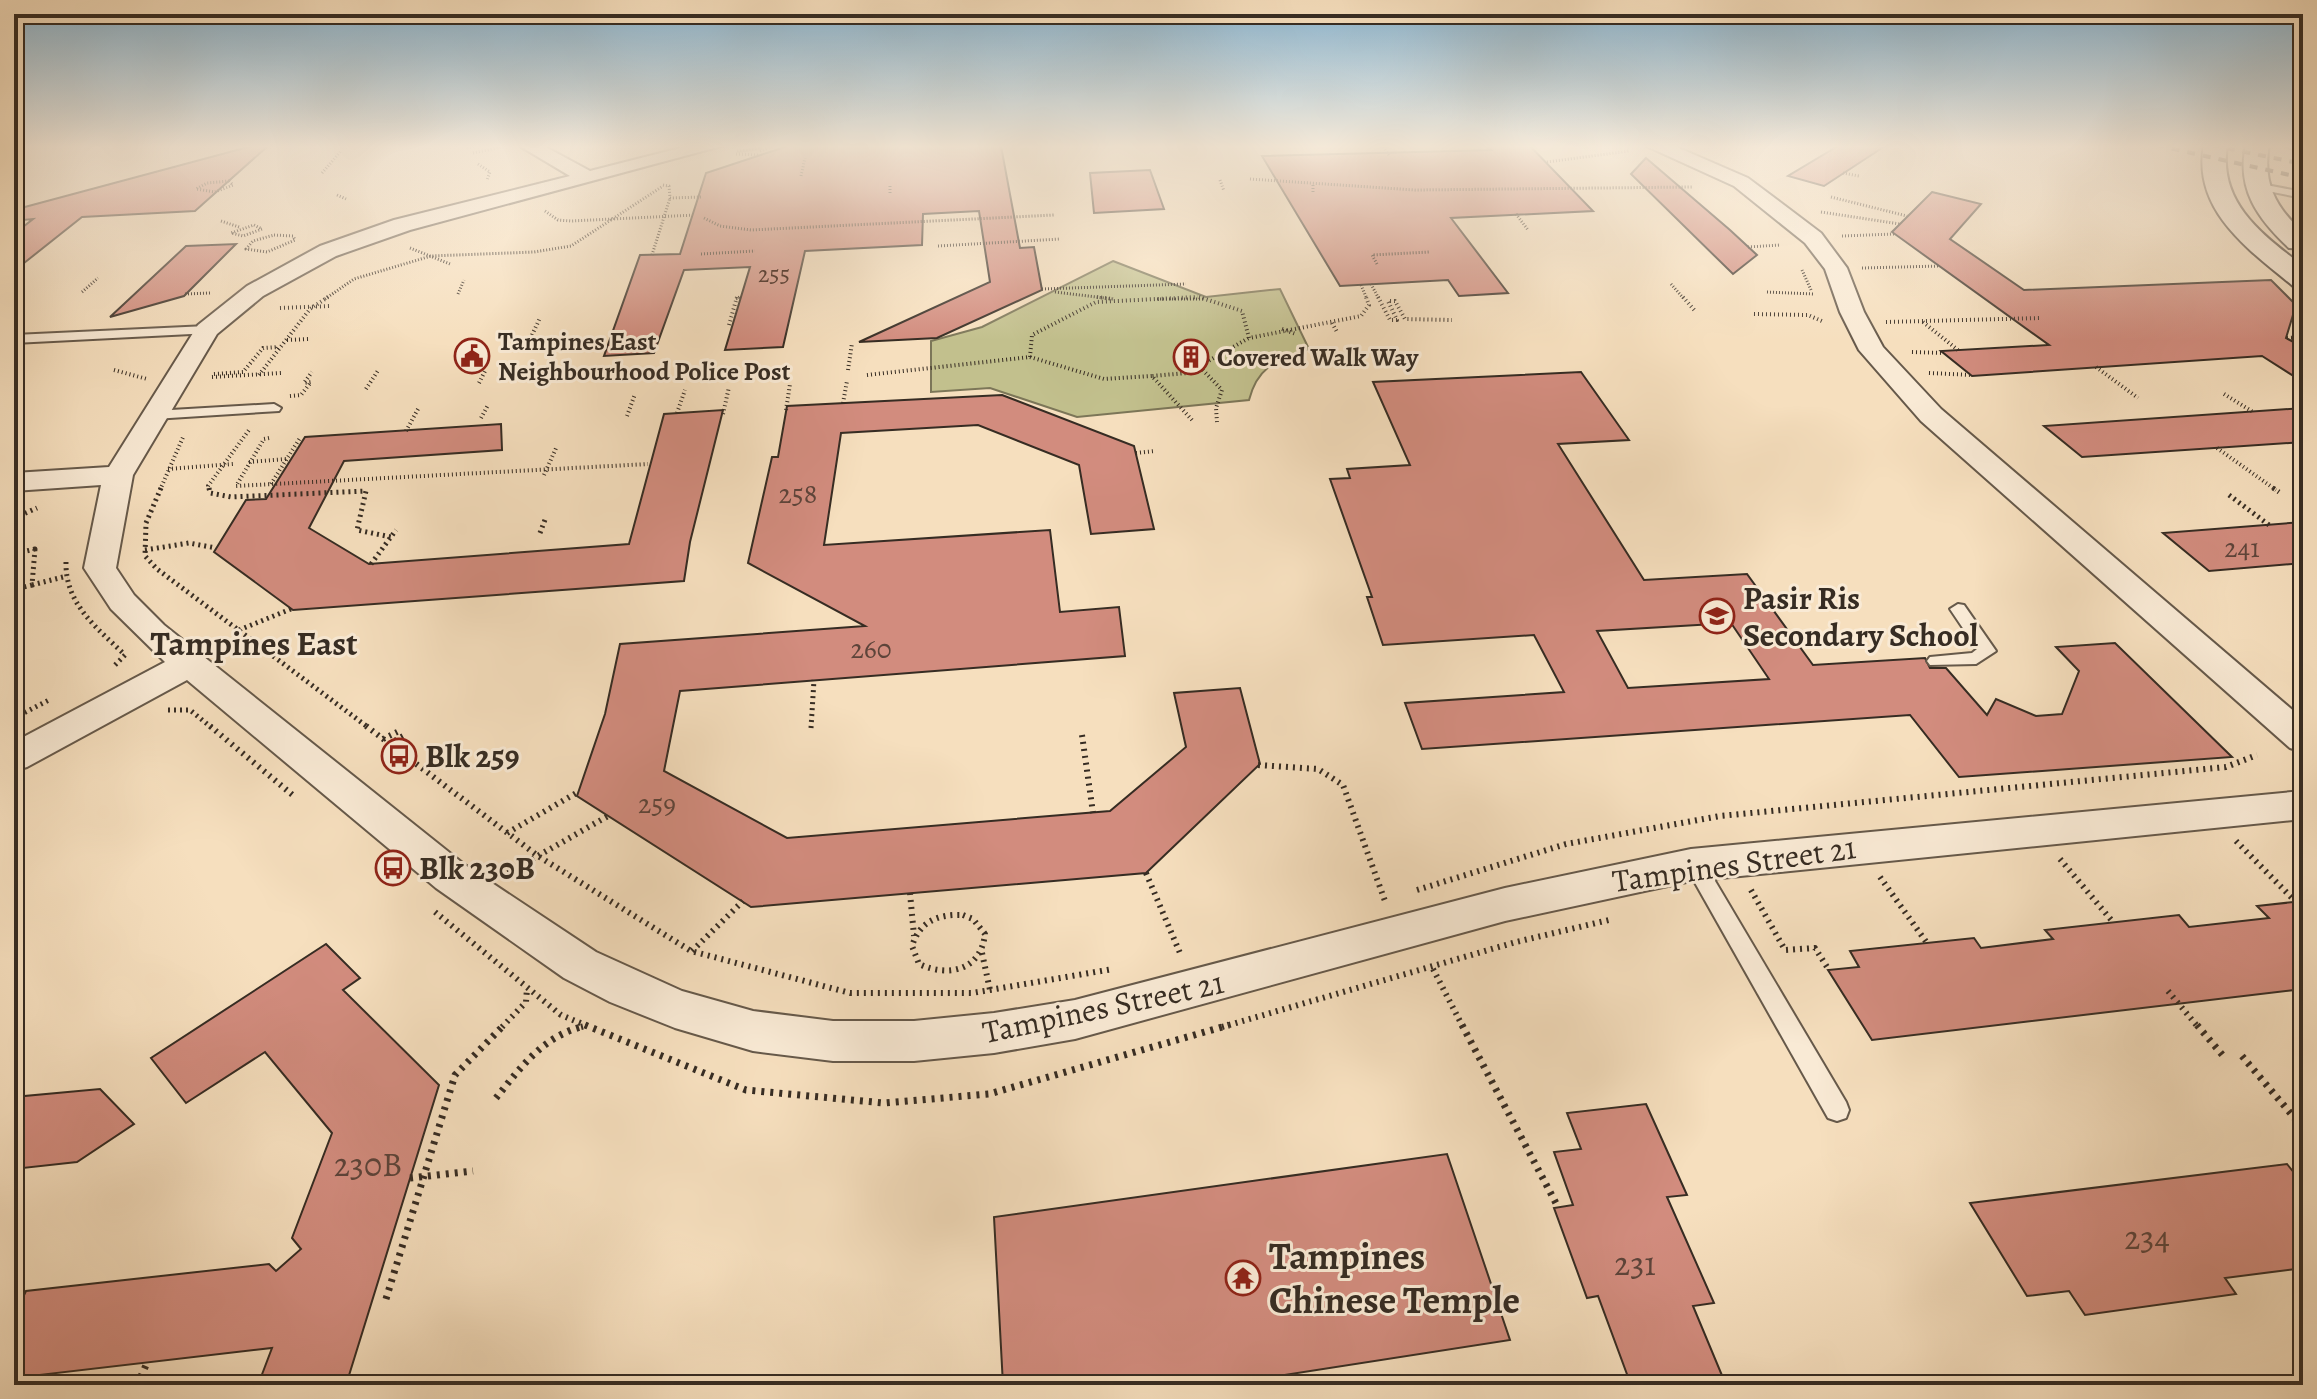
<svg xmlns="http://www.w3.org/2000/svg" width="2317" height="1399" font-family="Alegreya,serif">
	<rect width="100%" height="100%" fill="#f6dfbe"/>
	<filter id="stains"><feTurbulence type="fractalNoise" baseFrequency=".0025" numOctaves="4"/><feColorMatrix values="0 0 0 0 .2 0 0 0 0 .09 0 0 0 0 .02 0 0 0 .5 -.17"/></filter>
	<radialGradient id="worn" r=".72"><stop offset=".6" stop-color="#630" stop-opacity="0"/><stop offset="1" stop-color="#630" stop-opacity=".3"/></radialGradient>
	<path fill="#c2c08d" stroke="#7c7658" stroke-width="2" d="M 1113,261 L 1206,297 L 1280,289 L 1309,349 C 1277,361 1258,365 1249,400 L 1077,417 L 990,388 L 931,392 L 931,341 L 982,327 Z"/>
	<g fill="#d28c7e" stroke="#362c23" stroke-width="2" fill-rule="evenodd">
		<polygon points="252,146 268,146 195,211 82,217 14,271 14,234 33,219 23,220 21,208"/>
		<polygon points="788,146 1001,146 1020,248 1034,247 1042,290 937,338 859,342 990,282 979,211 923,214 922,245 805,251 783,347 725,350 750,267 684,270 654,353 604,356 640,255 680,254 706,173"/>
		<polygon points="1486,146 1530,146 1593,211 1451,218 1508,293 1459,296 1448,280 1340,286 1262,156 1491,150"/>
		<polygon points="1838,146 1885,146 1824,186 1788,176"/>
		<polygon points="1646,158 1730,230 1757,255 1733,274 1631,174"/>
		<polygon points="1150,170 1164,209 1094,213 1090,173"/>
		<polygon points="1932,192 1981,204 1950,239 2024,290 2271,280 2296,305 2286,338 2303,347 2303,382 2262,356 1972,376 1941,351 2049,345 1892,232"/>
		<polygon points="236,244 184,296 110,317 186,246"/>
		<path d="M 1581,372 L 1629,440 L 1558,444 L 1644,580 L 1747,574 L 1813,665 L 1925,658 L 1930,668 L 1946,668 L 1987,715 L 1996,699 L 2036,716 L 2062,714 L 2079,671 L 2056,647 L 2115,643 L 2232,757 L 1959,777 L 1910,715 L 1422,749 L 1405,703 L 1564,692 L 1534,635 L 1383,645 L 1367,597 L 1372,597 L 1330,479 L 1350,478 L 1347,469 L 1410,465 L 1373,382 ZM 1731,623 L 1769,679 L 1628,688 L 1597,631 Z"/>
		<polygon points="1002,395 1134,446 1154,529 1091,534 1079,465 978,425 841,433 824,545 1050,530 1060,612 1119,607 1125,656 680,691 664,771 787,838 1110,811 1186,747 1174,693 1240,688 1260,764 1146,873 751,907 577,796 605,714 620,644 865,626 748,563 772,457 778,457 787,406"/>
		<polygon points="2303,408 2303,442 2082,457 2044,426"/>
		<polygon points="723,410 690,542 684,581 293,610 214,552 246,500 266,499 305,437 501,424 502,450 344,461 309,528 369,564 629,544 664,414"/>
		<polygon points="2303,522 2303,563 2209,571 2163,533"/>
		<polygon points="2303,901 2303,989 1872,1040 1828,970 1859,967 1850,951 1974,938 1981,948 2053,939 2045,930 2179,915 2189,927 2269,918 2257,906"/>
		<polygon points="326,944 360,978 343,990 439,1085 346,1385 258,1385 272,1348 14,1378 14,1316 26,1291 269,1264 276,1271 301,1249 292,1238 332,1133 265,1052 186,1103 151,1058"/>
		<polygon points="100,1089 134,1124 77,1162 14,1169 14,1097"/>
		<polygon points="1646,1104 1687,1195 1667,1197 1714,1303 1693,1306 1726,1385 1631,1385 1598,1296 1587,1298 1554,1208 1573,1205 1554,1152 1581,1149 1567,1113"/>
		<polygon points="1447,1154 1510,1340 1220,1385 1003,1385 994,1217"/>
		<polygon points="2287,1164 2303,1184 2303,1268 2225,1278 2236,1294 2085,1315 2069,1291 2027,1296 1970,1203"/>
	</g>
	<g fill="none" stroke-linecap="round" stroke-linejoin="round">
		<g stroke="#66594a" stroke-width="4">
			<g id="service">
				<polygon points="2256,183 2303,192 2303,198 2252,188 2251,186"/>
				<polygon points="207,326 211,327 211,333 14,343 14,335"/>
				<polygon points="274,404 281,408 279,411 154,419 147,415 154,411"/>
				<polygon points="1958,604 1964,605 1996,651 1976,664 1930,665 1927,661 1930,657 1972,653 1977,649 1950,609"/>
				<polygon points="1695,857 1702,859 1846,1102 1849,1110 1846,1118 1837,1121 1828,1118 1685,865 1688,859"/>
			</g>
		</g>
		<g stroke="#66594a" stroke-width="4">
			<g id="minor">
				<polygon points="518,145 542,145 590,171 692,145 725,145 410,230 336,256 263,296 217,334 133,475 116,568 134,595 164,625 465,865 596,952 682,991 753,1011 833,1021 914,1021 994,1013 1075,1000 1505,888 1691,849 2303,791 2303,819 1691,881 1505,921 1075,1039 994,1053 914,1061 833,1061 753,1051 675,1028 610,1002 564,978 436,888 187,680 27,767 14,771 14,742 165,662 111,609 84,568 101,485 14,491 14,473 109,467 198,325 247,286 320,246 394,220 570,176"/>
				<polygon points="1644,145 1672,145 1748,178 1821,233 1847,268 1864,312 1883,347 1941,409 2303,719 2303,752 2290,748 1921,421 1859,350 1840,312 1825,269 1805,243 1734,186"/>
				<polygon points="2284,145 2303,145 2303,154"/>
			</g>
		</g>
		<g stroke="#362c23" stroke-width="4">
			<g id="secondary">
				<path d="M 2204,145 L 2227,145 C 2218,203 2262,234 2303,266 L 2303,288 L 2293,286 C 2248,249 2192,210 2204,145 Z"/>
				<path d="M 2246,145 L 2269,145 C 2262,183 2276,208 2303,232 L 2303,249 L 2289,248 C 2258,219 2236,189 2246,145 Z"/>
			</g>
		</g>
		<g stroke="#362c23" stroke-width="3" stroke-dasharray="1 2" stroke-linecap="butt">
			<polyline points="1821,145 1833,148"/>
			<polyline points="1383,147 1389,155"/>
			<polyline points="467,148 478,145"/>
			<polyline points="737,151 762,148 738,152"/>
			<polyline points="760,151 777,145"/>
			<polyline points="473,153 502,147"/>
			<polyline points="736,154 760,155"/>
			<polyline points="1547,162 1629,151"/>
			<polyline points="478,164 490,172 487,180"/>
			<polyline points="322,173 341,151"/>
			<polyline points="1843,173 1859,176"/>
			<polyline points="801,176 805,158"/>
			<polyline points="1250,179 1415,190 1692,187"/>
			<polyline points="1220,180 1224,191"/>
			<polygon points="229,181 233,185 215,192 196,189 207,183"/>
			<polyline points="663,185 669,186 670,198 701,197"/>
			<polyline points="1313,185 1313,193"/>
			<polyline points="890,186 890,195"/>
			<polyline points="337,195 346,199"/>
			<polyline points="1831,197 1907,216"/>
			<polyline points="545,211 558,220 571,221 695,215"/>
			<polyline points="1821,212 1900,224"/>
			<polyline points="1516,214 1528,230"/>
			<polyline points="704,218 720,226 751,230 1054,215"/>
			<polyline points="221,221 239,227"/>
			<polygon points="254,225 262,229 243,236 231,233"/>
			<polygon points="274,235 293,236 295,240 267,252 246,249 253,241"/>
			<polyline points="1842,236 1894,234"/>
			<polyline points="938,246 1060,239"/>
			<polyline points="1748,247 1780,245"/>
			<polyline points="410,248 450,264"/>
			<polyline points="701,254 755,251"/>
			<polyline points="652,255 670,198"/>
			<polyline points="1377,264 1372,255 1429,252"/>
			<polyline points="1862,268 1940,266"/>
			<polyline points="1802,270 1811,290"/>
			<polyline points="1371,284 1379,299"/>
			<polyline points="1671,284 1684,299"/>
			<polyline points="1361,285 1367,299"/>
			<polyline points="1042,289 1186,284"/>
			<polyline points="82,292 98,278"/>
			<polyline points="1055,292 1113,299"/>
			<polyline points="1767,292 1813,294"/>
			<polyline points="185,294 210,293"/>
			<polyline points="458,294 464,280"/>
			<polyline points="325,299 354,279 431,256 534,252 571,246 663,186"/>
			<polyline points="736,299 741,296"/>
			<polyline points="1157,299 1205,299"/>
		</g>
		<g stroke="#362c23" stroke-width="4" stroke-dasharray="1 3" stroke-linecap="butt">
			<polyline points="1097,297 1113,299"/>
			<polyline points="1199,297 1242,311 1249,338 1361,316 1369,305 1366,297"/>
			<polyline points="1378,297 1390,320 1397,320 1388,301 1395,301 1405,319 1452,320"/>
			<polyline points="1683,297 1696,312"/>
			<polyline points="280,308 331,306"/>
			<polyline points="1754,314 1808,315 1824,322"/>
			<polyline points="1886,322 2041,318"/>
			<polyline points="1923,322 1958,350"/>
			<polyline points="1332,323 1337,332"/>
			<polyline points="729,325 737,297"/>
			<polyline points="1282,329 1296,334"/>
			<polyline points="532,335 540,318"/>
			<polyline points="2287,338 2303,337"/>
			<polyline points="287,340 309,339"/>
			<polyline points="1912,352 1944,353"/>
			<polyline points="1030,357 1104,379 1152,376"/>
			<polyline points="1200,367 1222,390 1216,408 1217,422"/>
			<polyline points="2096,367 2138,398"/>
			<polyline points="114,370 147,379"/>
			<polyline points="848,370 852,343"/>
			<polyline points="1929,373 1972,375"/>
			<polyline points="214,374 243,372 263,348 278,347 276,350"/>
			<polyline points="259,375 310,309 328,297"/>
			<polyline points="867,375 1030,357 1032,335 1096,302 1198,297"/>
			<polyline points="212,377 281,373"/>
			<polyline points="479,383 485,371"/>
			<polyline points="366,389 379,369"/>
			<polyline points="2224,394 2253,412"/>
			<polyline points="290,396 301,395 311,382 304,383 312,372"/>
			<polyline points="843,403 847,381"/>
			<polyline points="786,410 790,384"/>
			<polyline points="677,413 685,390"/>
			<polyline points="723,414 729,387"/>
			<polyline points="627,416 635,394"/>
			<polyline points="481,418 488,405"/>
			<polyline points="1192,420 1152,376 1187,373 1249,338"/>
			<polyline points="406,431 418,409"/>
			<polyline points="269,438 264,439 236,486 648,464"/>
			<polyline points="2217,448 2276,490"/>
			<polyline points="1136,453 1155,451"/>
			<polyline points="249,462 286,459"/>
			<polyline points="168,469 233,464"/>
			<polyline points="544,475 557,446"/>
			<polyline points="271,484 300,438"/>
			<polyline points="160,490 184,435"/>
			<polyline points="209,490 208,486 249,430"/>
		</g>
		<g stroke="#362c23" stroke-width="5" stroke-dasharray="2 4" stroke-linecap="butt">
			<polyline points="161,488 146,523 145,556 157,569 369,728"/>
			<polyline points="209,488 210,493 231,497 366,491 357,530 391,537"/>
			<polyline points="2273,488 2279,492"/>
			<polyline points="2229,495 2269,525"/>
			<polyline points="14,518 37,508"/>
			<polyline points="540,533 546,517"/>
			<polygon points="35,549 32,585 20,588 22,552"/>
			<polyline points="145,550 189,543 216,548"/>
			<path d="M 66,562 C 65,604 97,628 125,655 L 113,667"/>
			<polyline points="371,564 396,530"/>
			<polyline points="32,585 67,576"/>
			<polyline points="239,630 291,609"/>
			<polyline points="168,710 190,710 212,728"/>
			<polyline points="14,718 51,699"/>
			<polyline points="811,728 814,680"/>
		</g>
		<g stroke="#362c23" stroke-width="6" stroke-dasharray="2 5" stroke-linecap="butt">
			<polyline points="210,726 295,797"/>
			<polyline points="366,726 538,856 691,951 850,993 972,993 1113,969"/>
			<polyline points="1082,735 1093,813"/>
			<polyline points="383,739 401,730"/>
			<polyline points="389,744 405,735"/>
			<polyline points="1258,765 1318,769 1343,785 1385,901"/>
			<polyline points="507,833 578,792"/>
			<polyline points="2236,841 2296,902"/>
			<polyline points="2060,859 2113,922"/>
			<polyline points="508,873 608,816"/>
			<polyline points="1146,873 1180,953"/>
			<polyline points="1880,877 1927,943"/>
			<polyline points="1417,890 1566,844 1720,816 2226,767 2257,755"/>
			<polyline points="1751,890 1785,950 1815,948 1829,970"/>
			<polyline points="910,893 914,936"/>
			<polyline points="435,912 561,1015 590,1027"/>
			<path d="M 963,915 L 973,919 L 985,934 C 981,970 949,978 919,964 L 912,946 C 920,921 938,914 963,915 Z"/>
			<polyline points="692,951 743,901"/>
			<polyline points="982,953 990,990"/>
			<polyline points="1433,969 1463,1027"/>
			<polyline points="2168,991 2198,1027"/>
			<polyline points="502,1027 526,1002 527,988"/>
			<polyline points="581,1027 585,1026"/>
			<polyline points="1222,1027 1516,942 1613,919"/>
		</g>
		<g stroke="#362c23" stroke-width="7" stroke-dasharray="3 6" stroke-linecap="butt">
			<polyline points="585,1025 746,1090 884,1103 989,1094 1229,1025"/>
			<polyline points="1462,1025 1558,1207"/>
			<polyline points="2197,1025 2225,1058"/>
			<polyline points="2242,1056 2303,1128"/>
			<path d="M 496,1098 C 521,1067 544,1035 585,1026"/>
			<polyline points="410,1178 473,1171"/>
			<polyline points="386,1299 455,1075 504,1025"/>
			<polyline points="137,1385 147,1363"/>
		</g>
		<use href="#service" fill="#f9ead5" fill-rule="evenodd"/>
		<use href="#minor" fill="#f9ead5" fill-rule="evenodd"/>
		<use href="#secondary" fill="#f9ead5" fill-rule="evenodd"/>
		<g stroke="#362c23" stroke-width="4" stroke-dasharray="8 8" stroke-linecap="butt">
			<polyline points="2156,145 2303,178"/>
			<polyline points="2211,145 2303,164"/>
		</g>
	</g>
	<linearGradient id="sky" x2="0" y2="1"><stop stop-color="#8ab7d4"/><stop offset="0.43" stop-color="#fbf1e2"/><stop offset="1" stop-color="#fbf1e2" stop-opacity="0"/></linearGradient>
	<rect width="2317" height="341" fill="url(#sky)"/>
	<defs>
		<g id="civic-ring" transform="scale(1.8)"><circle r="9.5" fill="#f9ead5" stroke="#8f2418" stroke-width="1.5"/><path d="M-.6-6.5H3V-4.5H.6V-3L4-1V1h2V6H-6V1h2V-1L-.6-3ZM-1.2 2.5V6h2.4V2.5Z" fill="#8f2418"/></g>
		<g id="building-ring" transform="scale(1.8)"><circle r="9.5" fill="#f9ead5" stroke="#8f2418" stroke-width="1.5"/><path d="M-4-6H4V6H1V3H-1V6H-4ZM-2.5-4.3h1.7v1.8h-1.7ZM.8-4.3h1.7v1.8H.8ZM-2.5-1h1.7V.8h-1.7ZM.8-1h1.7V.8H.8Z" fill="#8f2418"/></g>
		<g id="school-ring" transform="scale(1.8)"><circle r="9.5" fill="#f9ead5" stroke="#8f2418" stroke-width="1.5"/><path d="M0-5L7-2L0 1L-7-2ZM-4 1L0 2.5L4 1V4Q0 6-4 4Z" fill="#8f2418"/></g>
		<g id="bus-ring" transform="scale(1.8)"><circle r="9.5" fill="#f9ead5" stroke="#8f2418" stroke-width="1.5"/><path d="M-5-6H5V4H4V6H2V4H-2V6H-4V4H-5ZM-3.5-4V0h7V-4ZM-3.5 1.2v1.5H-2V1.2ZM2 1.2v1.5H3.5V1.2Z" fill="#8f2418"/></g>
		<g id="temple-ring" transform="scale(1.8)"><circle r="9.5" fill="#f9ead5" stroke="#8f2418" stroke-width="1.5"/><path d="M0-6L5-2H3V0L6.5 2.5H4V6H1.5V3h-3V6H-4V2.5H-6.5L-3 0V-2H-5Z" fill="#8f2418"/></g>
	</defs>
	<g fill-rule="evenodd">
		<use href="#civic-ring" x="472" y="356"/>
		<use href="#building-ring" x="1191" y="357"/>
		<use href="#school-ring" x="1717" y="616"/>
		<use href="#bus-ring" x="399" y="756"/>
		<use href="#bus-ring" x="393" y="868"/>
		<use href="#temple-ring" x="1243" y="1278"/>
	</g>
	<g text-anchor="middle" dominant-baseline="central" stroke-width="6" stroke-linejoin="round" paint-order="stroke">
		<g font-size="24" fill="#5d443a">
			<text x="774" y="274">255</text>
		</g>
		<g font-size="26" font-weight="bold" fill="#362c23" stroke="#f9ead5" text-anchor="start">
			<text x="498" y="341">Tampines East<tspan x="498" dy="30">Neighbourhood Police Post</tspan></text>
			<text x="1217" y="357">Covered Walk Way</text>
		</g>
		<g font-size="28" fill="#5d443a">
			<text x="798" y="494">258</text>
			<text x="2242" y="548">241</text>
			<text x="871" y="649">260</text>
			<text x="657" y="804">259</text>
		</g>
		<g font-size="32" font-weight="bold" fill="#362c23" stroke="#f9ead5" text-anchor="start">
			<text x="1743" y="598">Pasir Ris<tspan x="1743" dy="37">Secondary School</tspan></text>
			<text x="425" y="756">Blk 259</text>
			<text x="419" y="868">Blk 230B</text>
		</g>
		<g font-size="32" fill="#362c23" stroke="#f9ead5">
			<text transform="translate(1734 864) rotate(-8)">Tampines Street 21</text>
			<text transform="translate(1103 1007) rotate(-12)">Tampines Street 21</text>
		</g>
		<g font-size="34" font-weight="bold" fill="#362c23" stroke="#f9ead5">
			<text x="254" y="643">Tampines East</text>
		</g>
		<g font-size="34" fill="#5d443a">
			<text x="368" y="1164">230B</text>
			<text x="2147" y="1237">234</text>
			<text x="1635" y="1263">231</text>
		</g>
		<g font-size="38" font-weight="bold" fill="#362c23" stroke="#f9ead5" text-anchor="start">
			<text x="1269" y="1256">Tampines<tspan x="1269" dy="44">Chinese Temple</tspan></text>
		</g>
	</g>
	<rect width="2317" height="1399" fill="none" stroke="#f6dfbe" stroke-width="48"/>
	<rect x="16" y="16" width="2285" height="1367" fill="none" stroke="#362c23" stroke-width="4"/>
	<rect x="24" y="24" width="2269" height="1351" fill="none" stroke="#362c23" stroke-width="2"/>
	<rect width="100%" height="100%" filter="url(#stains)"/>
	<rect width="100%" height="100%" fill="url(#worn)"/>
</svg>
